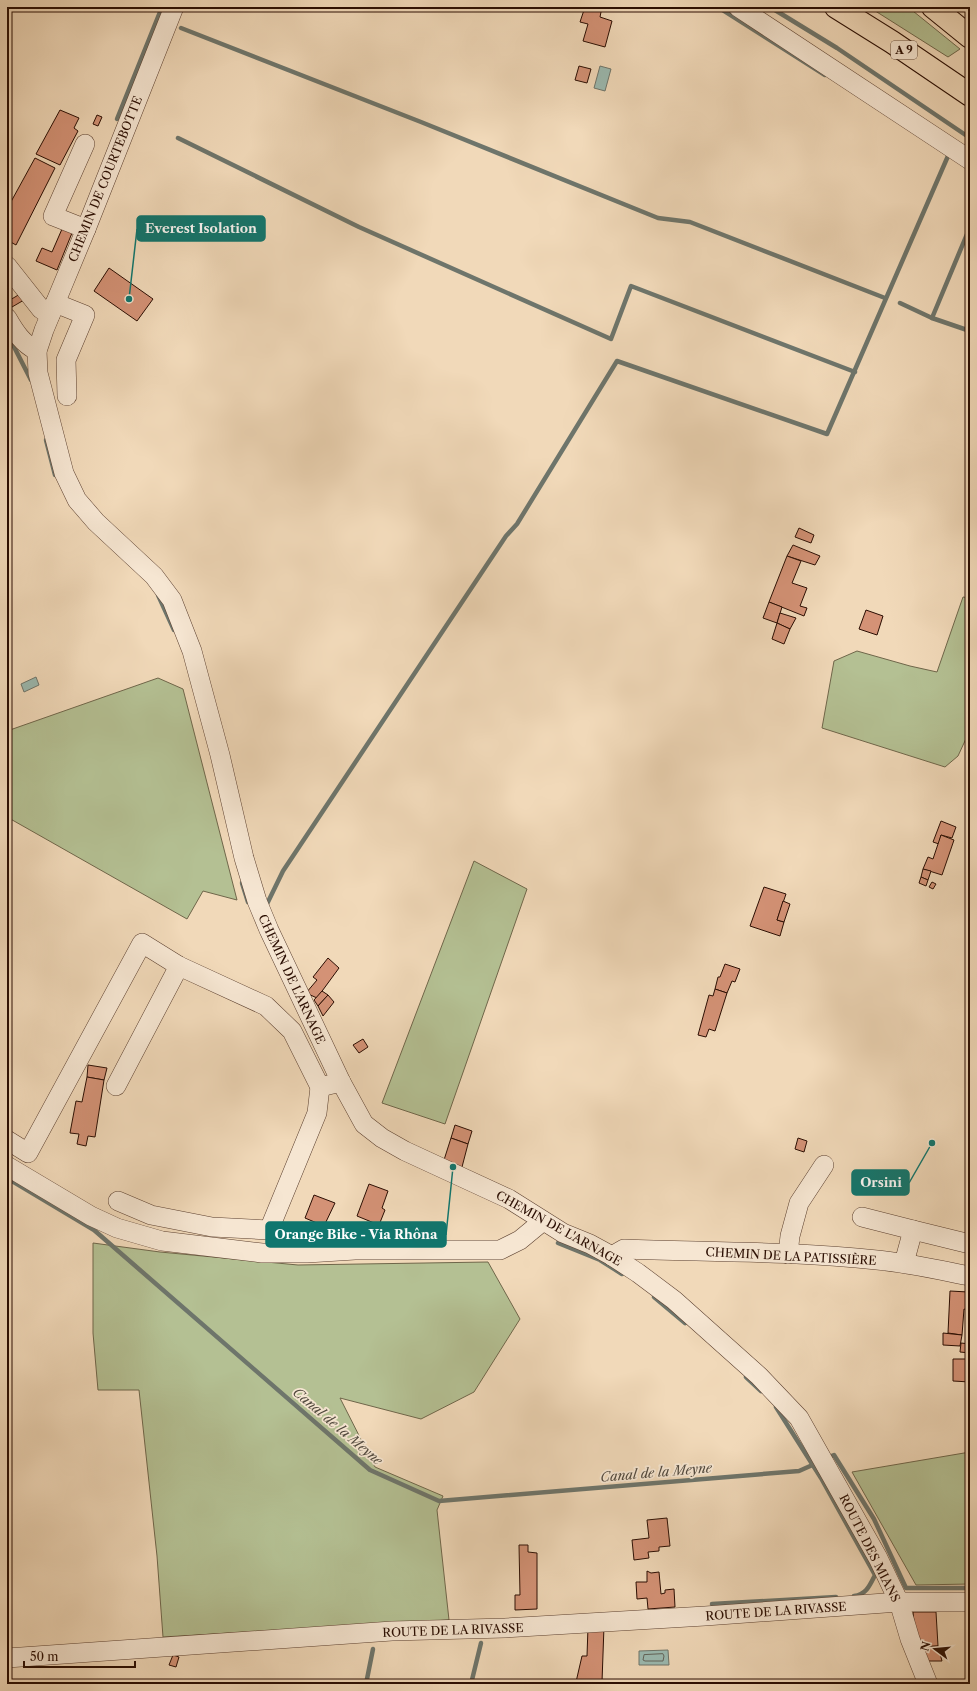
<svg xmlns="http://www.w3.org/2000/svg" width="977" height="1691" font-family="'Libre Caslon Text',serif">
	<rect width="100%" height="100%" fill="#f1d9b9"/>
	<filter id="stains"><feTurbulence type="fractalNoise" baseFrequency=".005" numOctaves="4"/><feColorMatrix values="0 0 0 0 .2 0 0 0 0 .09 0 0 0 0 .02 0 0 0 .5 -.17"/></filter>
	<radialGradient id="worn" r=".72"><stop offset=".6" stop-color="#630" stop-opacity="0"/><stop offset="1" stop-color="#630" stop-opacity=".3"/></radialGradient>
	<g fill="#b4c093" stroke="#6f664a">
		<polygon points="869,7 908,7 960,49 948,57"/>
		<polygon points="963,597 970,598 970,730 958,756 945,767 822,728 834,661 857,651 910,666 937,672"/>
		<polygon points="158,678 183,689 237,900 203,891 187,919 7,817 7,731"/>
		<polygon points="474,861 527,889 445,1124 382,1103"/>
		<polygon points="93,1243 160,1252 298,1265 488,1262 520,1319 474,1392 421,1419 340,1398 375,1467 443,1496 437,1510 449,1620 163,1637 157,1556 139,1390 98,1390 93,1333"/>
		<polygon points="970,1452 970,1584 916,1585 852,1472"/>
	</g>
	<g fill="#9bbab1" stroke="#6e756b">
		<polygon points="600,66 611,69 605,91 594,88"/>
		<polygon points="36,677 39,685 24,692 21,684"/>
		<polygon points="668,1650 669,1665 639,1665 639,1651"/>
	</g>
	<g fill="none" stroke-linecap="round" stroke-linejoin="round">
		<polygon stroke="#62645a" stroke-width="1" points="663,1654 664,1656 663,1661 645,1661 643,1660 644,1655"/>
		<g stroke="#6e756b" stroke-width="4.5">
			<polyline points="718,7 825,75"/>
			<polyline points="770,7 837,48 970,138"/>
			<polyline points="181,28 421,122 658,218 690,222 885,298"/>
			<polyline points="117,119 162,7"/>
			<polyline points="178,138 359,227 611,339 631,286 855,372"/>
			<polyline points="900,303 932,318 970,227"/>
			<polyline points="932,318 970,331"/>
			<polyline points="10,339 31,380"/>
			<polyline points="46,440 55,475"/>
			<polyline points="158,595 174,630"/>
			<polyline points="242,883 248,902"/>
			<polyline points="266,906 283,871 506,536 517,524 617,361 827,434 948,156"/>
			<polyline points="7,1178 94,1230 370,1470 439,1501 799,1471 817,1463"/>
			<polyline points="558,1243 600,1260 622,1274"/>
			<polyline points="654,1297 685,1323"/>
			<polyline points="746,1377 761,1391"/>
			<path d="M 776,1407 L 821,1478 L 875,1575 C 870,1585 866,1595 854,1596"/>
			<polyline points="829,1457 834,1455 874,1519 906,1588 970,1588"/>
			<polyline points="712,1604 836,1597"/>
			<polyline points="366,1684 373,1649"/>
			<polyline points="471,1684 481,1643"/>
		</g>
	</g>
	<g fill="#d49276" stroke="#2a0d02">
		<polygon points="585,7 602,7 600,17 612,21 605,47 583,41 588,24 580,22"/>
		<polygon points="579,66 591,69 587,83 575,80"/>
		<polygon points="60,110 79,118 74,128 78,131 60,165 36,154"/>
		<polygon points="97,115 102,117 98,126 93,124"/>
		<polygon points="35,158 55,168 16,245 7,240 7,209"/>
		<polygon points="62,229 72,233 57,270 36,261 42,248 52,252"/>
		<polygon points="109,268 153,299 137,321 94,291"/>
		<polygon points="20,294 24,300 12,307 10,304 12,303 10,300"/>
		<polygon points="799,528 814,535 811,543 795,537"/>
		<polygon points="793,545 820,556 815,565 787,556"/>
		<polygon points="787,556 801,561 792,583 807,588 800,606 807,608 804,616 769,602"/>
		<polygon points="769,602 782,607 777,623 763,618"/>
		<polygon points="866,610 883,616 877,635 859,629"/>
		<polygon points="780,613 796,618 790,629 777,623"/>
		<polygon points="777,623 790,629 784,644 772,639"/>
		<polygon points="941,821 956,827 952,838 941,835 939,844 933,842"/>
		<polygon points="941,835 954,840 942,875 923,869 928,857 933,859"/>
		<polygon points="923,869 931,871 928,880 921,877"/>
		<polygon points="921,877 928,880 926,886 919,883"/>
		<polygon points="932,882 936,884 933,889 929,887"/>
		<polygon points="764,887 786,894 777,920 784,922 780,936 750,926"/>
		<polygon points="783,901 790,904 784,922 777,920"/>
		<polygon points="328,958 339,968 317,998 306,993 317,980 313,977"/>
		<polygon points="725,964 740,969 735,982 732,981 727,993 715,989 718,977 720,977"/>
		<polygon points="715,989 727,993 715,1031 709,1029 706,1037 698,1035 709,995 713,996"/>
		<polygon points="322,991 328,995 318,1006 314,1000"/>
		<polygon points="328,995 334,1002 323,1016 318,1006"/>
		<polygon points="363,1039 368,1047 359,1053 353,1045"/>
		<polygon points="88,1065 107,1068 104,1080 87,1077"/>
		<polygon points="87,1077 104,1080 95,1137 88,1136 86,1146 77,1144 79,1134 70,1133 76,1101 82,1102"/>
		<polygon points="455,1125 472,1131 468,1144 451,1138"/>
		<polygon points="451,1138 468,1144 462,1167 444,1160"/>
		<polygon points="798,1138 807,1141 804,1152 795,1149"/>
		<polygon points="369,1184 388,1191 382,1208 385,1210 379,1225 357,1216"/>
		<polygon points="314,1195 335,1203 324,1226 305,1218"/>
		<polygon points="950,1291 968,1292 967,1310 964,1309 962,1335 948,1333"/>
		<polygon points="943,1333 962,1335 960,1346 943,1345"/>
		<polygon points="961,1343 970,1344 970,1353 960,1352"/>
		<polygon points="953,1359 970,1359 970,1382 953,1381"/>
		<polygon points="667,1518 670,1546 659,1547 659,1551 648,1552 649,1558 634,1560 632,1540 649,1538 647,1520"/>
		<polygon points="519,1545 528,1545 528,1552 537,1553 537,1609 515,1610 515,1595 520,1595"/>
		<polygon points="647,1571 651,1573 659,1572 661,1594 665,1593 665,1590 674,1589 675,1607 648,1609 647,1598 637,1599 636,1582 647,1582"/>
		<polygon points="913,1612 936,1612 938,1646 918,1647 916,1641"/>
		<polygon points="604,1626 602,1682 580,1684 580,1683 576,1682 582,1656 587,1656 588,1627"/>
		<polygon points="938,1646 942,1661 925,1661 918,1647"/>
		<polygon points="173,1655 179,1657 176,1667 169,1665"/>
	</g>
	<g fill="none" stroke-linecap="round" stroke-linejoin="round">
		<g stroke="#5c4030" stroke-width="20">
			<g id="minor">
				<polyline points="174,7 86,229 44,330 37,351 38,373 64,473 77,500 96,522 154,576 172,600 192,651 220,755 244,858 257,901 269,930 341,1082 364,1124 382,1138 405,1151 509,1199 563,1233 590,1244 612,1256 638,1273 674,1300 759,1376 799,1418 878,1558 899,1602 910,1639 928,1684"/>
				<polyline points="738,7 970,160"/>
				<polyline points="85,144 53,216 86,229"/>
				<polyline points="7,266 41,309 50,315"/>
				<polyline points="55,303 85,315 66,360 67,396"/>
				<path d="M 7,318 C 15,332 22,343 37,351"/>
				<polyline points="116,1086 179,966"/>
				<polyline points="7,1140 28,1153 142,943 179,966 266,1006 292,1031 320,1087 341,1082"/>
				<polyline points="7,1166 91,1216 117,1228 162,1241 262,1253 307,1253 355,1250 500,1250 520,1240 543,1221"/>
				<polyline points="118,1201 151,1215 212,1227 269,1230 317,1113 320,1087"/>
				<polyline points="862,1217 913,1230 904,1263"/>
				<polyline points="913,1230 970,1244"/>
				<polyline points="788,1254 790,1236 799,1203 824,1165"/>
				<path d="M 612,1256 L 624,1249 C 708,1252 793,1251 877,1260 C 908,1263 939,1270 970,1276"/>
				<polyline points="7,1658 392,1631 505,1628 705,1616 899,1602 970,1602"/>
			</g>
		</g>
		<g stroke="#2a0d02" stroke-width="24">
			<g id="highway">
				<polyline points="836,7 892,42 970,95"/>
				<polyline points="933,7 970,37"/>
			</g>
		</g>
		<use href="#minor" stroke="#f6e6d2" stroke-width="19"/>
		<use href="#highway" stroke="#f1d9b9" stroke-width="22"/>
	</g>
	<g text-anchor="middle" dominant-baseline="central" stroke-width="3.5" stroke-linejoin="round" paint-order="stroke">
		<rect fill="#f6e6d2" stroke="#674e40" stroke-width="1" x="891" y="41" width="26" height="18" rx="3"/>
		<g font-size="11" font-weight="bold" fill="#2a0d02">
			<text x="904" y="50">A 9</text>
		</g>
		<g font-size="12" fill="#2a0d02" stroke="#f6e6d2">
			<text transform="translate(105 179) rotate(-68)">CHEMIN DE COURTEBOTTE</text>
			<text transform="translate(292 979) rotate(65)">CHEMIN DE L'ARNAGE</text>
			<text transform="translate(559 1228) rotate(29)">CHEMIN DE L'ARNAGE</text>
			<text transform="translate(791 1256) rotate(3)">CHEMIN DE LA PATISSIÈRE</text>
			<text transform="translate(870 1548) rotate(63)">ROUTE DES MIANS</text>
			<text transform="translate(776 1611) rotate(-4)">ROUTE DE LA RIVASSE</text>
			<text transform="translate(453 1630) rotate(-2)">ROUTE DE LA RIVASSE</text>
		</g>
		<g font-size="13" font-style="italic" fill="#524a3f" stroke="#f6e6d2">
			<text transform="translate(338 1426) rotate(40)">Canal de la Meyne</text>
			<text transform="translate(656 1472) rotate(-5)">Canal de la Meyne</text>
		</g>
	</g>
	<path fill="none" stroke="#0f766e" stroke-width="1.5" d="M129 299L137 229M932 1143L909 1183M453 1167L446 1235"/>
	<g fill="#0f766e" stroke="#f6e6d2" stroke-width="1.5">
		<circle cx="129" cy="299" r="4"/>
		<circle cx="932" cy="1143" r="4"/>
		<circle cx="453" cy="1167" r="4"/>
	</g>
	<g fill="#0f766e" stroke="#0f766e" stroke-width="1.5">
		<rect x="137" y="216" width="128" height="25" rx="4"/>
		<rect x="852" y="1170" width="57" height="25" rx="4"/>
		<rect x="266" y="1222" width="180" height="25" rx="4"/>
	</g>
	<g font-size="13" text-anchor="middle" font-weight="bold" fill="#fff">
		<text x="201" y="233">Everest Isolation</text>
		<text x="881" y="1187">Orsini</text>
		<text x="356" y="1239">Orange Bike - Via Rhôna</text>
	</g>
	<rect width="977" height="1691" fill="none" stroke="#f1d9b9" stroke-width="24"/>
	<rect x="8" y="8" width="961" height="1675" fill="none" stroke="#2a0d02" stroke-width="2"/>
	<rect x="12" y="12" width="953" height="1667" fill="none" stroke="#2a0d02"/>
	<g transform="translate(935 1649) rotate(286)" stroke="#f6e6d2" stroke-width="3" paint-order="stroke">
	<path d="M0-3L7 15L0 10L-7 15Z" fill="#2a0d02"/>
	<text y="-6" font-size="11" font-weight="bold" text-anchor="middle" fill="#2a0d02">N</text>
	</g>
	<path d="M24 1661v6h111v-6" fill="none" stroke="#2a0d02" stroke-width="2"/>
	<text x="30" y="1661" font-size="12" fill="#2a0d02" stroke="#f6e6d2" stroke-width="3" paint-order="stroke">50 m</text>
	<rect width="100%" height="100%" filter="url(#stains)"/>
	<rect width="100%" height="100%" fill="url(#worn)"/>
</svg>
